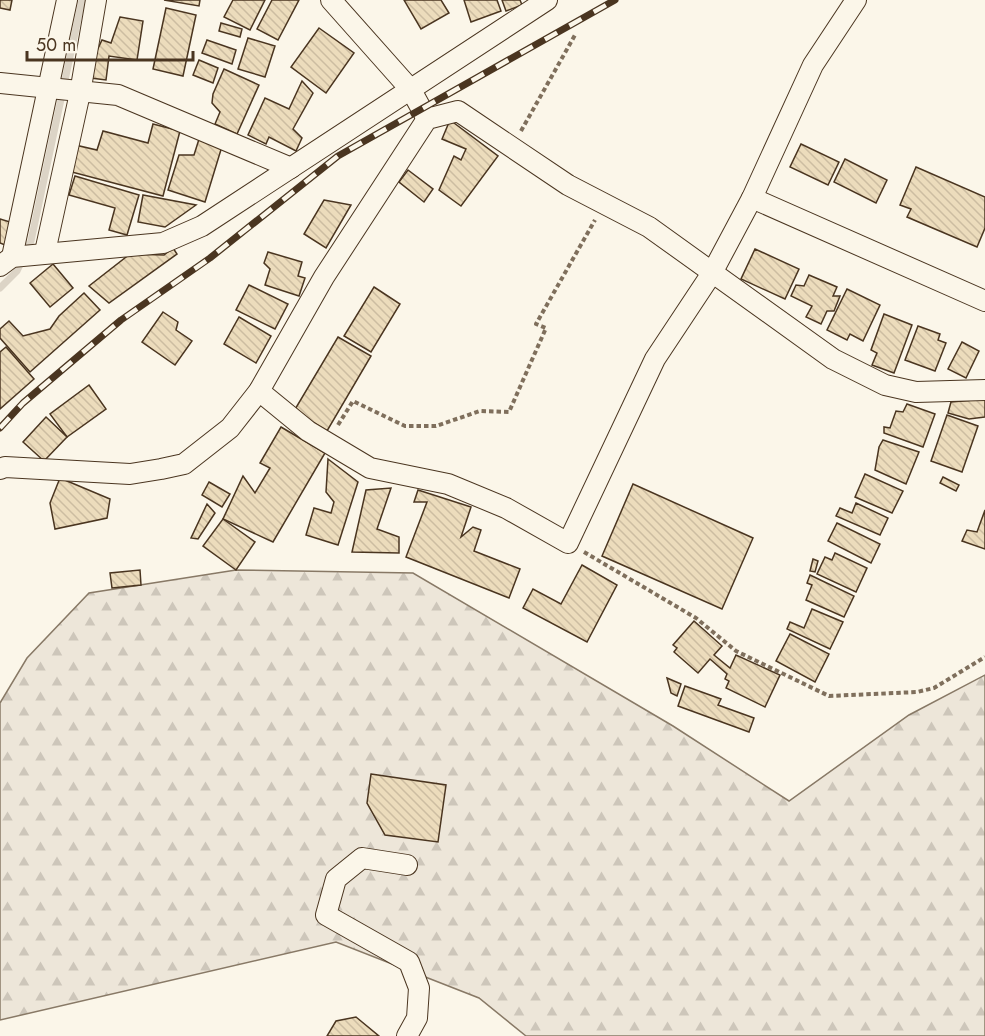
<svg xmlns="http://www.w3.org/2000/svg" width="985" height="1036" font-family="Jost,sans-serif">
	<defs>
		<pattern id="forest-firs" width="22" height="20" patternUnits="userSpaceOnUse" patternTransform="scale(1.5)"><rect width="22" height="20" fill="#ede6d9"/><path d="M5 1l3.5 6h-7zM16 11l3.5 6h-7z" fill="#cdc6ba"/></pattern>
		<pattern id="building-back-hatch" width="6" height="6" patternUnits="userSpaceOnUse" patternTransform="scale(1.5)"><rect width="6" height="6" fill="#ecdcbc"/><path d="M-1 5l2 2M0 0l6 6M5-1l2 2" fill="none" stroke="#ccbda1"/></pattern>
	</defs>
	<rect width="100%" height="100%" fill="#fbf6e9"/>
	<polygon fill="url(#forest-firs)" stroke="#887966" stroke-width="1.5" points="236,570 413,573 673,726 789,801 909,715 985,675 985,1036 526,1036 479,998 336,942 0,1020 0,703 27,658 89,593"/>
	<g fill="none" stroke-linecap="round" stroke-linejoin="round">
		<polyline stroke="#dcd4c6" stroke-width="7" points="0,288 17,271 31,241 82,0"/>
	</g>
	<g fill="url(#building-back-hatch)" stroke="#4a3520" stroke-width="1.5">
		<polygon points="0,0 12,0 10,10 0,8"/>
		<polygon points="164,0 200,0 199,6"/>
		<polygon points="233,0 265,0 250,30 224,17"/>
		<polygon points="272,0 299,0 278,40 257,29"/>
		<polygon points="404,0 441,0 449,13 421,29"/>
		<polygon points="464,0 497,0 501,11 471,22"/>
		<polygon points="502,0 520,0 522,5 506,11"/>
		<polygon points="166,8 196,15 183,76 153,69"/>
		<polygon points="120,17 143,21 137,60 109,56 106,80 91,78 94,57 102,40 111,43"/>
		<polygon points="221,23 242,29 240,37 219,31"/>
		<polygon points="319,28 354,53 326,93 291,67"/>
		<polygon points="248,38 275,46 265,77 238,69"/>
		<polygon points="207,40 236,50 232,64 202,53"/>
		<polygon points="199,60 218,68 213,83 193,75"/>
		<polygon points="224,69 259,85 237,134 215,124 220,112 212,103 213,94"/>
		<polygon points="302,81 313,93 293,129 302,138 296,151 269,137 266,144 248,135 265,98 289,109"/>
		<polygon points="450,120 498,156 461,206 439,190 454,156 461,160 466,149 442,139"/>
		<polygon points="153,124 180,131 163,196 68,171 75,145 97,150 103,131 148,143"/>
		<polygon points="200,136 223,143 205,202 168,190 179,155 194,155"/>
		<polygon points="801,144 839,162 828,185 790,167"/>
		<polygon points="845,159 887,180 876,203 834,182"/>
		<polygon points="916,167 985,197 985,228 977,247 907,217 911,209 900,205"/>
		<polygon points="408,170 433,189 424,202 399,182"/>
		<polygon points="75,176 139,195 127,235 109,230 115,208 69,195"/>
		<polygon points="143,195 196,205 165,227 138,222"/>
		<polygon points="324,200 351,205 326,248 304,234"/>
		<polygon points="0,219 10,222 5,245 0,243"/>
		<polygon points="173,248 177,254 109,303 89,286 130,254 164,255"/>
		<polygon points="755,249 799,269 785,299 741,279"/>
		<polygon points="268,252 302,262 298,276 305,278 299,296 265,285 270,269 264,263"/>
		<polygon points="53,264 73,288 50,307 30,283"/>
		<polygon points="809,275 837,287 833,296 840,296 834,311 827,311 821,324 806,317 812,306 791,296 796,285 804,286"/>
		<polygon points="249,285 288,304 275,329 236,310"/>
		<polygon points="374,287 400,304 371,352 344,336"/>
		<polygon points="847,289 880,305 863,341 850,334 847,340 827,330"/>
		<polygon points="84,293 100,310 30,372 0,338 0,329 9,321 23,336 50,329 59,316"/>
		<polygon points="163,312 178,322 176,330 192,341 175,365 142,342"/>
		<polygon points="884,314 912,325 894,373 872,365 877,353 871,350"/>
		<polygon points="239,317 271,336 256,363 224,344"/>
		<polygon points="918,326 940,334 938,340 946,343 935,371 905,360"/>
		<polygon points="338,337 371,356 327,431 294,411"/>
		<polygon points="962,342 979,351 966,378 948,369"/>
		<polygon points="6,347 34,379 0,409 0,352"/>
		<polygon points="89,385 106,409 67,437 50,414"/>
		<polygon points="985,399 985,417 969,419 948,413 951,402"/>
		<polygon points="907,404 935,414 923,447 884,433 884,427 890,428 896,411 903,412"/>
		<polygon points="947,415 978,426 962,472 931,461"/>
		<polygon points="46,417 67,437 44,461 23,442"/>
		<polygon points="281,427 325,453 273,542 223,519 243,476 255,493 270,468 260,463"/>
		<polygon points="883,440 919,452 906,484 875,470 879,447"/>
		<polygon points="328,459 358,482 338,545 306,535 314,508 331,513 334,502 326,492"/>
		<polygon points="865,474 903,491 892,513 855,497"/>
		<polygon points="943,477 959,485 956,491 940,483"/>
		<polygon points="60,478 110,499 107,518 55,529 50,503"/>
		<polygon points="209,482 230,494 222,507 202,495"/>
		<polygon points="633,484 753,538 722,609 602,556"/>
		<polygon points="391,488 377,529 399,537 399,553 352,552 366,490"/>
		<polygon points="418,490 471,507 461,537 473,527 481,530 474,551 520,569 509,598 406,557 427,502 414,502"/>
		<polygon points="856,503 888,518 880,535 836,516 840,508 852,513"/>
		<polygon points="207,504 215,513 198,539 191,538"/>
		<polygon points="985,510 985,549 962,541 967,530 977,532"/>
		<polygon points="223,519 255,542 236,570 203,546"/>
		<polygon points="837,523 880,544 871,563 828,541"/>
		<polygon points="835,553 867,568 856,592 817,574 825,557 832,560"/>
		<polygon points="813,559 818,561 815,572 810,571"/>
		<polygon points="582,565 617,585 587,642 523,608 533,589 561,604"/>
		<polygon points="140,570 141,585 112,588 110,573"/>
		<polygon points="810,575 854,596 844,617 806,600 812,585 807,583"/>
		<polygon points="812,609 843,622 830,649 787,629 790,622 804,628"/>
		<polygon points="694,621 722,646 714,655 730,668 736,655 780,675 765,707 726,688 729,681 725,679 727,674 710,659 698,673 674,652 677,648 673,645"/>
		<polygon points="790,634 829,654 815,682 776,661"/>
		<polygon points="667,678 681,684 677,696 671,693"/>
		<polygon points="685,686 721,699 718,705 754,718 749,732 678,706"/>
		<polygon points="371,774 446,785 438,842 385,835 367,803"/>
		<polygon points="356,1017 379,1036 327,1036 336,1021"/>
	</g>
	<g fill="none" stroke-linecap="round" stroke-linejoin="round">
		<g stroke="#4a3520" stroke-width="22">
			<g id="minor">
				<polyline points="331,0 411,90 427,119"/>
				<polyline points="0,83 118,95 291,168"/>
				<polyline points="752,198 985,301"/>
				<polyline points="45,252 80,93 96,0"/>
				<polyline points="12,257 67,0"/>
				<polyline points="0,266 12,257 163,243 202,226 547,0"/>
				<polyline points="259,391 308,431 370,468 448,484 506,508 568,543 655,359 712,273 752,198 813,65 856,0"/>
				<polyline points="0,469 5,467 130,474 161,469 184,464 230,428 259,391 324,277 427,119 458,111 568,185 649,227 833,359 885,385 916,392 985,390"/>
				<polyline points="407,865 362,858 336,879 326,915 409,962 419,988 417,1018 407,1036"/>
			</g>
		</g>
		<g stroke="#7f6f5c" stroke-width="4" stroke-dasharray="4.5 3" stroke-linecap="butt">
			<polyline points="521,131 575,35"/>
			<polyline points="338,425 353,401 405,426 436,426 480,411 509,412 546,328 536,324 595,220"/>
			<polyline points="584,552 696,618 736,651 829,696 917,692 934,688 985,657"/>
		</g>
		<use href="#minor" stroke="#fbf6e9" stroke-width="20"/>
		<g stroke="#4a3520" stroke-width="7">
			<polyline id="rail" points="0,428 23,403 121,320 210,258 338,156 615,0"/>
		</g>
		<use href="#rail" stroke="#fbf6e9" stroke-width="4.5" stroke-dasharray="14" stroke-linecap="butt"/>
	</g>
	<path d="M27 51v9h166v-9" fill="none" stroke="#4a3520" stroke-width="3"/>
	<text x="36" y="51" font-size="18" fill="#4a3520" stroke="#fbf6e9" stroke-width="4.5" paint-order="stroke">50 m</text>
</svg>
